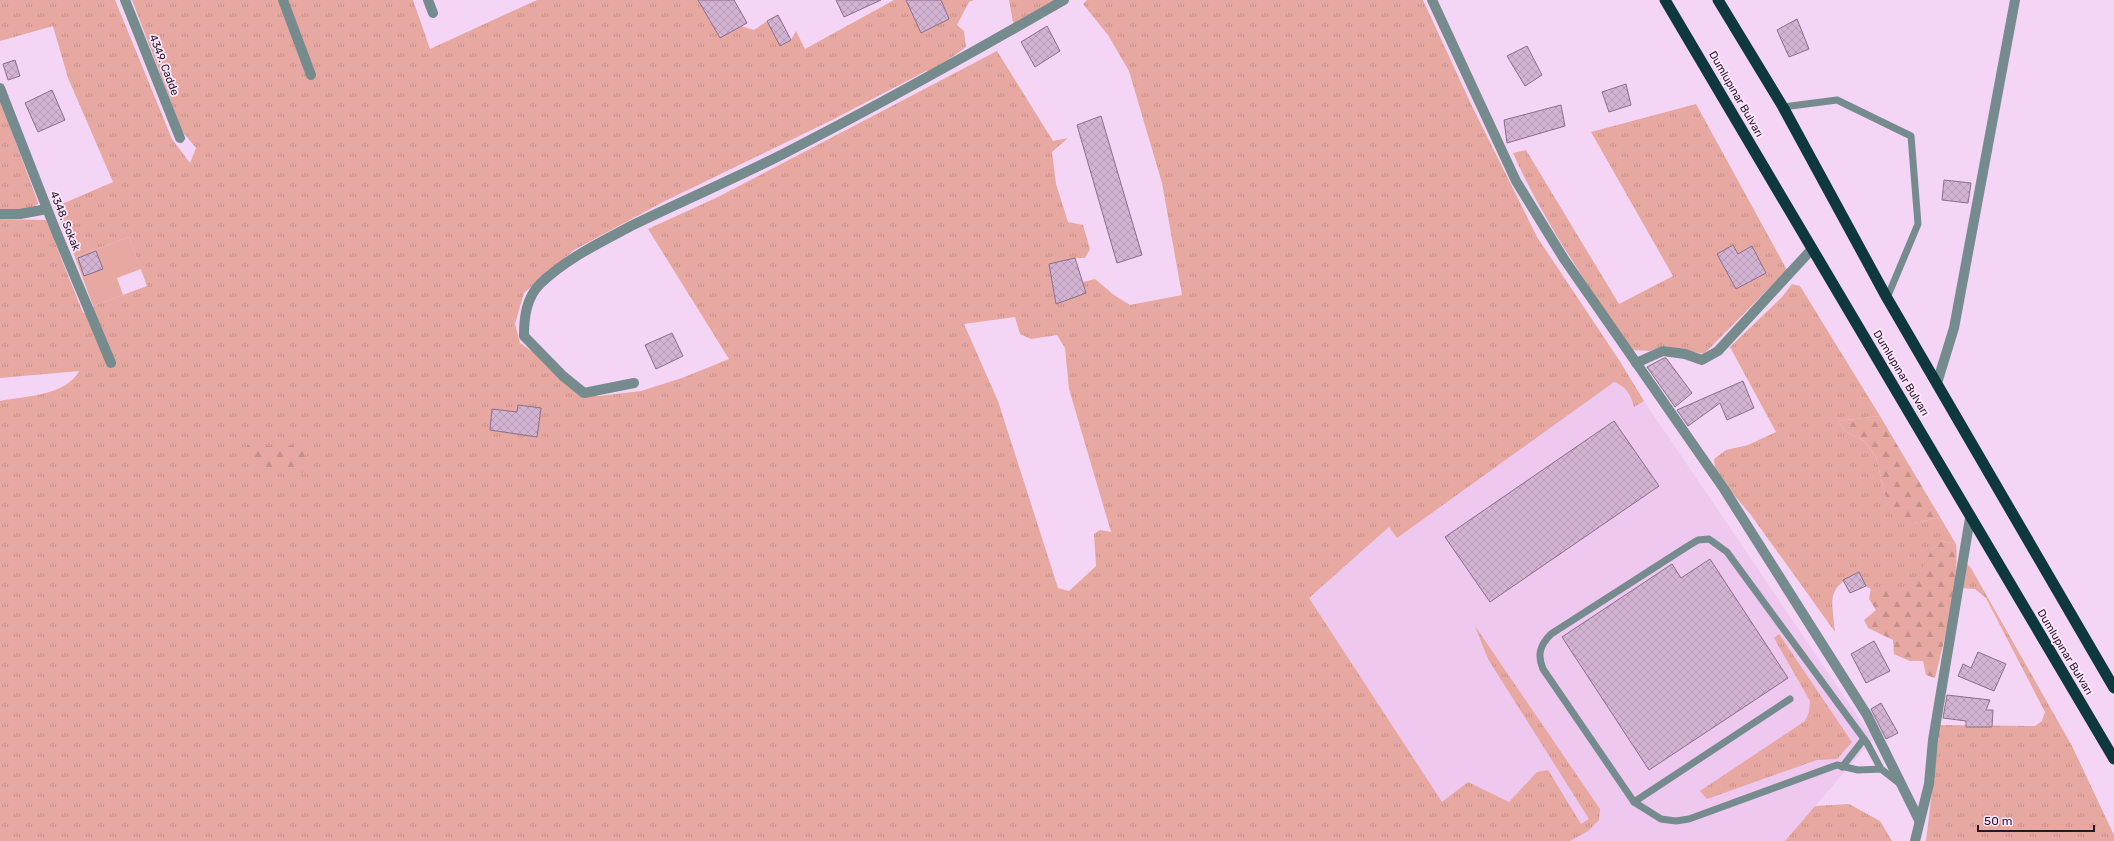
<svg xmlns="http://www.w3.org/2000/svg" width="2114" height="841" font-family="Rubik,sans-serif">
	<defs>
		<pattern id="grass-tufts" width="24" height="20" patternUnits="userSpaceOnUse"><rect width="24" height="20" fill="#e6a8a1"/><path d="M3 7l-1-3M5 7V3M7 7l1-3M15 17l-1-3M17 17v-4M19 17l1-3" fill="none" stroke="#c5908a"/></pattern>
		<pattern id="forest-firs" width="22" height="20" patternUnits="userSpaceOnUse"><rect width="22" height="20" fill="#e6a8a1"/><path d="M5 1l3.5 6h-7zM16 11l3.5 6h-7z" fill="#c5908a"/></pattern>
		<pattern id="building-cross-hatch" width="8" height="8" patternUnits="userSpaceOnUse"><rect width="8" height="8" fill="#d2b3d2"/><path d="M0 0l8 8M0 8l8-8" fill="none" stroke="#b499b4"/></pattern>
	</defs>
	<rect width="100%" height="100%" fill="#f5d5f5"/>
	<polygon fill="#eec8ee" points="1619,360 1644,401 1873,739 1785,841 1406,841 1309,598 1389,527"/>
	<g fill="url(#grass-tufts)" fill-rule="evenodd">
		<path d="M 0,0 L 115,0 L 172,139 L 190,163 L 196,148 L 182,131 L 132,0 L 413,0 L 430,49 L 537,0 L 698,0 L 720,38 L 741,26 L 754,30 L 767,21 L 780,45 L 791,40 L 796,31 L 805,49 L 894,0 L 936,0 L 921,33 L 949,19 L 941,0 L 974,0 L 969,2 L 957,25 L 964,31 L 966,47 L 933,71 L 926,71 L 832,120 L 663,202 L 574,250 L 524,293 L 515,324 L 520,343 L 533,352 L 575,392 L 599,396 L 641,391 L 682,378 L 729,359 L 648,229 L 718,197 L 997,51 L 1053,141 L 1068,138 L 1052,152 L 1056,184 L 1068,222 L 1083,225 L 1090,249 L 1085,258 L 1075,258 L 1049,265 L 1056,304 L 1085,293 L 1083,282 L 1095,279 L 1114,295 L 1130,305 L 1182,295 L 1162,183 L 1129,71 L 1108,35 L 1083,4 L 1087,0 L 1423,0 L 1470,102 L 1537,237 L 1619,360 L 1644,401 L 1634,407 C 1631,395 1626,386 1614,382 L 1397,538 L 1389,527 L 1309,598 L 1442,802 L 1468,782 L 1509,802 L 1537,772 L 1548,770 L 1581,824 L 1589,819 L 1488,659 L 1475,626 L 1600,809 L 1599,820 L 1588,831 L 1570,841 L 0,841 L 0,401 C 25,396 66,396 79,371 L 0,378 L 0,219 L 46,220 L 83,313 L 93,313 L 93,306 L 147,286 L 129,237 L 75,257 L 55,207 L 113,182 L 68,78 L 53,26 L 0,41 ZM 1015,317 L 1020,334 L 1031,339 L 1057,335 L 1065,348 L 1069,389 L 1111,532 L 1100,530 L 1094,534 L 1096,566 L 1069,591 L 1058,588 L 998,401 L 964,324 Z"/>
		<polygon points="1009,0 1058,0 1021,30 1013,22"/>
		<path d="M 0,100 L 36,197 L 38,204 C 28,212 12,210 0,210 Z"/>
		<path d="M 1696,104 L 1787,270 L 1704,354 L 1665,346 L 1650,351 L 1632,350 C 1589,287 1544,223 1513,153 L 1526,150 L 1619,304 L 1673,276 L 1591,132 Z"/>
		<path d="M 1792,284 L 1800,286 L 1880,416 L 1838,421 L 1845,431 L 1864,441 L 1876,457 L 1887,503 L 1915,523 L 1940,517 L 1956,544 L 1942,541 C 1925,551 1930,567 1918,579 C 1906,591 1880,597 1866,586 C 1863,583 1861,576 1859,572 C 1825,589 1832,599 1835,632 L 1751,515 L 1716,474 L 1714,459 L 1726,450 L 1748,445 L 1776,432 L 1730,347 L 1782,297 Z"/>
		<polygon points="1965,562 1971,568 2072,746 2114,835 2114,841 1926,841 1940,725 2035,726 2042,721 2045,712 1986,598 1975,589 1961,588"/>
		<polygon points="1779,634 1852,742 1837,759 1817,760 1707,799 1700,791 1805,721 1809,712 1810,701 1774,638"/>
		<polygon points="1849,804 1880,821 1892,841 1785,841 1815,806"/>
	</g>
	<g fill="url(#forest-firs)">
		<polygon points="1880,416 1940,517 1915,523 1899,517 1887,503 1876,457 1864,441 1845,431 1838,421"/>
		<path d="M 259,437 L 266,446 L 290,446 L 302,441 L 305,446 L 305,459 L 308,469 L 304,473 C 290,472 275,469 261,471 L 252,464 L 247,447 L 254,438 Z"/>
		<path d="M 1942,541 L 1956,544 C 1960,581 1944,642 1935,678 L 1926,675 L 1923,661 L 1910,661 L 1894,654 L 1893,640 L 1868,628 L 1864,620 L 1876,610 L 1869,599 L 1871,588 C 1879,592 1884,591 1892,590 C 1930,586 1919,554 1942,541 Z"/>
	</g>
	<polygon fill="#e6a8a1" points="129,237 141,269 117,278 123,295 93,306 75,257"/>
	<g fill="url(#building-cross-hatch)" stroke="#8b6e8b">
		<polygon points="698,0 734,0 747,23 720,38"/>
		<polygon points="836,0 881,0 844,17"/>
		<polygon points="906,0 941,0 949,19 921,33"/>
		<polygon points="778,15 791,40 780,46 767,21"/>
		<polygon points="1797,19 1809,49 1789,57 1777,30"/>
		<polygon points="1047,26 1060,51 1035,67 1021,42"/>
		<polygon points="1527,46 1542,75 1525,86 1507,56"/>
		<polygon points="15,60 20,76 8,80 3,64"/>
		<polygon points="1626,84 1631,105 1609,112 1602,92"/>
		<polygon points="52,90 65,120 38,132 25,103"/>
		<polygon points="1561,105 1565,126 1507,143 1504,120"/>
		<polygon points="1101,116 1142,255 1117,263 1077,125"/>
		<polygon points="1944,180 1971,183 1968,203 1942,200"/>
		<polygon points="1733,245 1738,254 1752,246 1766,273 1736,289 1717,254"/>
		<polygon points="96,251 103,269 84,276 78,258"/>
		<polygon points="1075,258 1086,293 1056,304 1049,264"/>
		<polygon points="672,333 683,356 656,369 645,345"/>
		<polygon points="1664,358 1666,358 1692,393 1675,407 1647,367"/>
		<polygon points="1743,381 1754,408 1727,420 1720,403 1688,426 1677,410"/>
		<polygon points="518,405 541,408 537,437 490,430 492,409 517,412"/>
		<polygon points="1614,421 1659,486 1490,602 1445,537"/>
		<polygon points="1710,559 1788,678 1649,770 1562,637 1672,564 1681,578"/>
		<polygon points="1859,572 1866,586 1850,593 1843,580"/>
		<polygon points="1874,641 1890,671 1866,683 1851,654"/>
		<polygon points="1978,652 2006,664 1994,691 1958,676 1963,664 1971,668"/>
		<polygon points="1947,695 1990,700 1986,710 1993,710 1992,727 1966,727 1966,721 1943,718"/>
		<polygon points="1881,703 1898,733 1886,739 1871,709"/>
	</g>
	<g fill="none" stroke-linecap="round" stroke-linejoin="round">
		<g stroke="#768b8e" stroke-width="7">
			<polyline points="1783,107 1837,100 1911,136 1918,224 1887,298"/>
			<polyline points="1842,767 1864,739"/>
			<path d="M 1881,769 L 1858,770 L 1837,765 L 1689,819 L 1676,821 L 1661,819 L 1634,802 L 1543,669 C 1537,655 1540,645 1551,634 L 1688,546 L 1698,540 L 1709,539 L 1727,552 L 1867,743 L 1881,769 L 1899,783"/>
			<polyline points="1634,802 1790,699"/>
		</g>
		<g stroke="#768b8e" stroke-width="10">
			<polyline points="125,0 180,138"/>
			<polyline points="283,0 311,75"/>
			<polyline points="428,0 433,13"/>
			<polyline points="1432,0 1516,181 1564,259 1724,489 1867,715 1919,820"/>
			<polyline points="0,88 55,229 111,363"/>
			<polyline points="0,214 20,214 47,209"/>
			<polyline points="1636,363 1663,351 1685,354 1702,360 1718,351 1812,249"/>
			<path d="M 634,383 L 584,393 L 563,376 L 524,336 C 524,318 526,298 540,284 C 566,259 599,243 631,226 C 682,201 734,179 785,153 C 879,105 972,53 1064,0"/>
			<polyline points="1937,383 1954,328 2015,0"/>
		</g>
		<polyline stroke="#768b8e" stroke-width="10" points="1915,841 1929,784 1933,740 1970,518"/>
		<g stroke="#0e383d" stroke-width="11">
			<polyline points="1665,0 2114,759"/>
			<polyline points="1718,0 1783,107 1887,298 2114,688"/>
		</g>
	</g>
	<g text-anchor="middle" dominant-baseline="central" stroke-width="3.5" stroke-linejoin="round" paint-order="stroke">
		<g font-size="11" fill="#251925" stroke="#ffe5ff">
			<text transform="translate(164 65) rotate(69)">4349. Cadde</text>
			<text transform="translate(1736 94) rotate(60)">Dumlupınar Bulvarı</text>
			<text transform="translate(65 221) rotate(68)">4348. Sokak</text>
			<text transform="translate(1901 373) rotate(59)">Dumlupınar Bulvarı</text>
			<text transform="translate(2065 652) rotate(59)">Dumlupınar Bulvarı</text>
		</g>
	</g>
	<path d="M1978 825v6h116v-6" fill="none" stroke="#251925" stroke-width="2"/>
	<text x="1984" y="825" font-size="12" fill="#251925" stroke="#ffe5ff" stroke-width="3" paint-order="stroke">50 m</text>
</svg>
